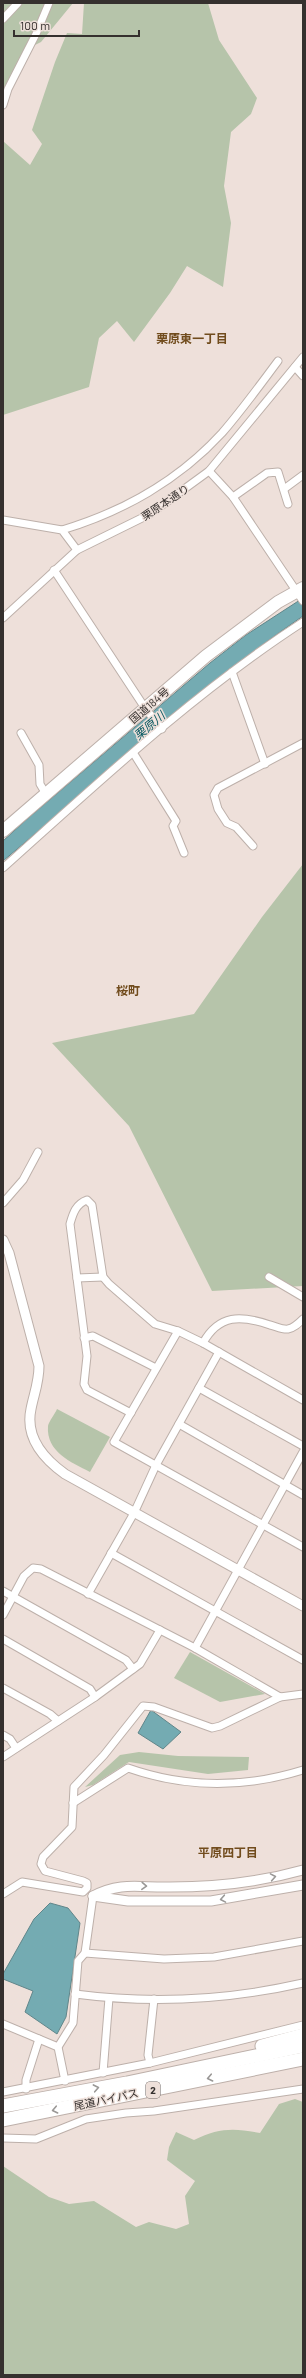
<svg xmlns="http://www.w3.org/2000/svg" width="306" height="2378" font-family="Barlow,'Noto Sans JP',sans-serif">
	<rect width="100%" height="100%" fill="#eee0da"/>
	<g fill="#b6c4aa">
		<polygon points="3,3 73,3 41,42 33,46 3,90"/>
		<polygon points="84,3 208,3 219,40 257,98 251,114 231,132 224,186 231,223 223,287 187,266 170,293 134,342 117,321 99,338 89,387 3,415 3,141 30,165 42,144 32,130 55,62 67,33 82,34"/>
		<polygon points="303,864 303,1286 212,1291 129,1126 52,1043 194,1014 262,917"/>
		<path d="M 57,1409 L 110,1437 L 90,1472 C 71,1462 46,1452 48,1426 C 49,1421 55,1414 57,1409 Z"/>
		<polygon points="190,1652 265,1694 220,1702 174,1678"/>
		<polygon points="139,1752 178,1756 249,1757 248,1770 208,1774 129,1762 93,1785 85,1787 120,1755"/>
		<path d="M 295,2099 L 303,2102 L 303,2375 L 3,2375 L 3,2166 L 49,2197 L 69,2204 L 94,2201 L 136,2227 L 149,2222 L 176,2229 L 189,2224 L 185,2196 L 195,2181 L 167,2160 L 169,2147 L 176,2132 L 194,2140 C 219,2128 233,2128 260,2133 L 279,2104 Z"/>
	</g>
	<g fill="#74abb2" stroke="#61868a">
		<path d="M 303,598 L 303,616 C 196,689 102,778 3,861 L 3,841 L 26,820 L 210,663 L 246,635 Z"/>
		<polygon points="151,1710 181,1732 163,1749 138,1733"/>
		<polygon points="50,1903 68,1908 80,1923 66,2017 57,2034 25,2012 33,1991 3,1979 3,1974 34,1919"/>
	</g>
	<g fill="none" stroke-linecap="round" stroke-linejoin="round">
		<g stroke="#bdb0aa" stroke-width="9">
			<g id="minor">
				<polyline points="3,19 18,3"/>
				<polyline points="3,105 8,89 36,34 49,3"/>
				<polyline points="295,367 303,376"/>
				<polyline points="209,471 233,497 303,601"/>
				<polyline points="284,489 303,475"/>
				<polyline points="233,497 267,473 278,472 288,504"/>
				<polyline points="3,520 62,530 77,550"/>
				<path d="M 62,530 C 122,512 179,480 222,433 C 242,410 260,385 278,361"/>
				<polyline points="54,570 145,708 162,729"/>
				<polyline points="3,618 77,550 150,514 209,471 303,357"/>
				<polyline points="232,672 265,764"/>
				<polyline points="21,733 39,765 40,784 46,794"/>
				<polyline points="134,754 176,821 173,826 184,853"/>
				<polyline points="253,846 236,827 227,823 218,809 214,795 218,788 303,743"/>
				<path d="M 3,868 C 99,782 195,692 303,622"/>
				<polyline points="3,1203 23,1180 38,1152"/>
				<polyline points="269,1277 303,1297"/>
				<polyline points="77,1278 103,1277"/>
				<polyline points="178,1331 114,1442 303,1547"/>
				<polyline points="84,1338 93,1336 156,1368"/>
				<path d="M 203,1343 C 219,1314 241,1315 270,1325 C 275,1326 283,1330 288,1329 C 294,1328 298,1324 303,1319"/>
				<polyline points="199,1388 303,1446"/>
				<path d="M 131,1413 L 87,1390 L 84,1384 L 87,1356 L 70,1224 C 73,1213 76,1204 87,1200 L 92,1205 L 103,1277 L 109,1284 L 155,1324 L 178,1331 L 203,1343 L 303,1400"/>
				<polyline points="179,1424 303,1495"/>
				<polyline points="111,1553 303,1660"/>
				<polyline points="3,1591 126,1660 133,1669"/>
				<polyline points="88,1594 134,1513 156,1465 219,1352"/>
				<polyline points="3,1615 24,1576 33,1568 41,1569 195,1648 280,1697 303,1694"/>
				<polyline points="3,1639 90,1689 95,1697"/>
				<polyline points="195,1648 303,1452"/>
				<polyline points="3,1688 50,1714 58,1721"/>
				<polyline points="3,1735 10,1739 16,1748"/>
				<polyline points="3,1757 95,1697 140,1664 160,1630"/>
				<path d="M 73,1803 L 128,1768 C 185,1788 245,1788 303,1770"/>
				<polyline points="3,1894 22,1882 83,1892 87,1888 87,1883 83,1881 45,1871 41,1864 43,1857 72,1827 74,1787 104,1755 143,1706 154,1707 212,1728 220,1726 280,1697"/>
				<polyline points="85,1953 164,1959 214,1957 303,1941"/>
				<path d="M 75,1994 C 151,2004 228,2000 303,1983"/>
				<polyline points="3,2024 58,2047"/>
				<polyline points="150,2063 148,2055 154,1999"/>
				<polyline points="103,2073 109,1998"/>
				<polyline points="65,2081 58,2047 73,2023 78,1961 85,1953 93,1896"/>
				<polyline points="26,2089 26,2080 39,2039"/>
				<polyline points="3,2092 150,2063 303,2025"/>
				<polyline points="3,2138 36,2139 86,2119 126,2113 154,2111 303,2089"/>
			</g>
		</g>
		<g stroke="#bdb0aa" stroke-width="11">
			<g id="tertiary">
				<path d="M 3,1240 L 9,1253 L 39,1366 C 39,1382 34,1394 31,1409 C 25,1437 44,1459 65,1474 L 303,1606"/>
				<path d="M 93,1896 C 121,1881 141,1888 170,1887 C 215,1887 260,1882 303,1870"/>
				<polyline points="93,1896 128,1901 211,1901 303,1885"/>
			</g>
		</g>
		<g stroke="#bdb0aa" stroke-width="14">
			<polyline id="trunk" points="3,831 206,656 278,602 303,588"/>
		</g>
		<g stroke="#bdb0aa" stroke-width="15">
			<g id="motorway">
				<polyline points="262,2046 303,2035"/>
				<polyline points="3,2106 127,2083 303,2046"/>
				<polyline points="3,2120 303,2059"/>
			</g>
		</g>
		<use href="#minor" stroke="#fff" stroke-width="7"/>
		<use href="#tertiary" stroke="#fff" stroke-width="9"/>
		<use href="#trunk" stroke="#fff" stroke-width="12"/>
		<use href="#motorway" stroke="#fff" stroke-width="13"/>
	</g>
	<defs><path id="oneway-chevron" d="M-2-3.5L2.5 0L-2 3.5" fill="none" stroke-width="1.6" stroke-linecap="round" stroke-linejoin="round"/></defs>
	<g stroke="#9a9896">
		<use href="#oneway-chevron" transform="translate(273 1877) rotate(-10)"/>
		<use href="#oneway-chevron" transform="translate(144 1886) rotate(3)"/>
		<use href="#oneway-chevron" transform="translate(223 1899) rotate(170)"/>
		<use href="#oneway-chevron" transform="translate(210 2078) rotate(168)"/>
		<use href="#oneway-chevron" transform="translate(96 2088) rotate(-11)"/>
		<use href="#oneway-chevron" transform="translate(55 2110) rotate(168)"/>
	</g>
	<g text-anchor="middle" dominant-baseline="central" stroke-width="3" stroke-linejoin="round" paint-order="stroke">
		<rect fill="#eee0da" stroke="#6c6562" stroke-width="1" x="146" y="2082" width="14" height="16" rx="3"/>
		<g font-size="10" font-weight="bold" fill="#35302e">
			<text x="153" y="2090">2</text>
		</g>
		<g font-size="11" fill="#35302e" stroke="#eee0da">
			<text transform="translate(165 502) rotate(-34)">栗原本通り</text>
			<text transform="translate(149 705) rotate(-41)">国道184号</text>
			<text transform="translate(106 2099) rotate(-12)">尾道バイパス</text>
		</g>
		<g font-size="12" font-weight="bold" fill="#714c1d" stroke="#eee0da">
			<text x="192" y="338">栗原東一丁目</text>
			<text x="128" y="990">桜町</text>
			<text x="228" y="1852">平原四丁目</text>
		</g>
		<g font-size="12" font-style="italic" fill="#055760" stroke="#eee0da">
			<text transform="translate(149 725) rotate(-40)">栗原川</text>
		</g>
	</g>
	<rect width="306" height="2378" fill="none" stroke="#35302e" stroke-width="8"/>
	<path d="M14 30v6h125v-6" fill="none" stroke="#35302e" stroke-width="2"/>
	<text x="20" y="30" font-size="12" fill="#35302e" stroke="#eee0da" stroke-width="3" paint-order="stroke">100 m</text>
</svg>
